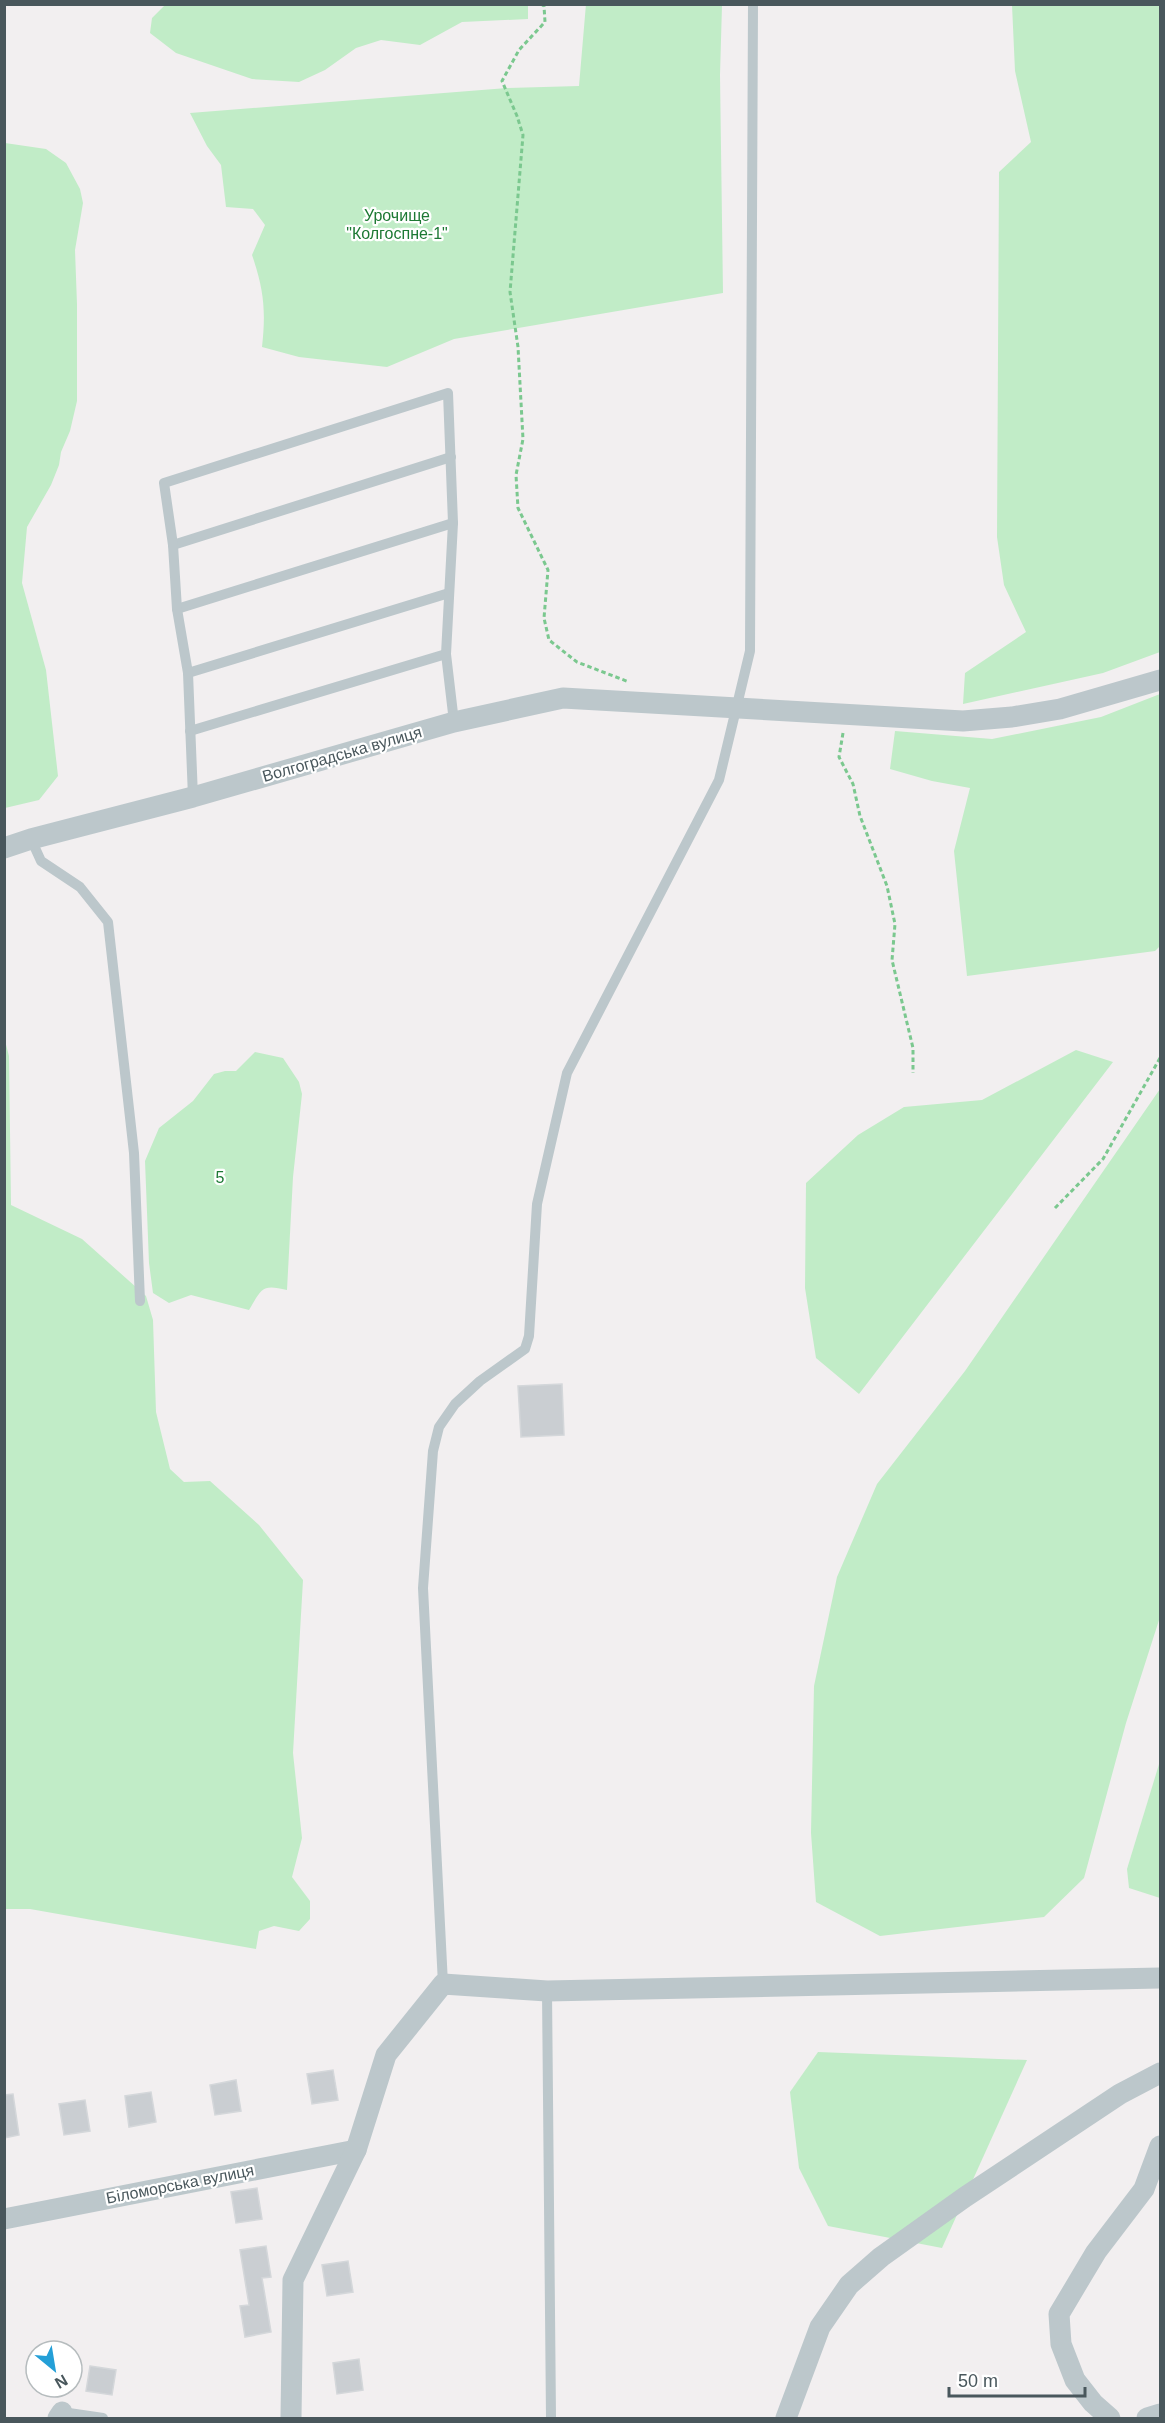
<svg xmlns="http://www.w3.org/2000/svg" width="1165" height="2423" font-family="Helvetica,sans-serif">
	<rect width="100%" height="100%" fill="#f2eff0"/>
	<g fill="#c1ecc7">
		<polygon points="166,4 528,4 528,19 462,22 420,45 381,40 356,48 325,70 299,82 252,79 176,53 150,33 152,18"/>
		<path d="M 586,4 L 722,5 L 720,75 L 723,293 L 454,339 L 387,367 L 299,357 L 262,347 C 266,311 264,290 252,255 L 265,225 L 253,209 L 226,207 L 221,165 L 207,146 L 190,113 L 507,88 L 579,86 Z"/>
		<polygon points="1012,5 1160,5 1160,652 1103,673 963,704 965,673 1026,632 1004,585 997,537 999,172 1031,142 1015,71"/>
		<polygon points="5,143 46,149 66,163 80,189 83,203 75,250 77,304 77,401 70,431 61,452 59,465 51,485 27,527 22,583 46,670 58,776 39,800 5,808"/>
		<polygon points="1160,694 1160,946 1155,951 967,976 954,851 970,788 932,781 890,769 895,731 992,739 1101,717"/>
		<polygon points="4,1037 9,1056 11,1205 82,1239 146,1296 153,1320 156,1412 170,1469 184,1482 210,1481 259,1525 303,1580 293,1753 302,1838 292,1877 310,1901 310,1919 299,1931 274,1926 259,1931 256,1949 30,1909 5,1909"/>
		<polygon points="1076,1050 1113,1062 859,1394 816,1358 805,1288 806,1183 858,1135 904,1107 982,1100"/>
		<path d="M 255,1052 L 283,1058 L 299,1082 L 302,1094 L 293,1177 L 287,1290 C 262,1284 262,1288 249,1310 L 191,1295 L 169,1303 L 153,1293 L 149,1263 L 145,1161 L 159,1128 L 193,1101 L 214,1074 L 225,1071 L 236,1071 Z"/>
		<polygon points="1160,1089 1160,1617 1126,1723 1084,1878 1044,1917 880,1936 816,1902 811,1833 814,1686 837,1577 877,1484 965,1371"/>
		<polygon points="1160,1761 1160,1898 1129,1888 1127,1869"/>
		<polygon points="818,2052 1027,2060 942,2248 828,2226 799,2168 790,2092"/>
	</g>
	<g fill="#caced2" stroke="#d4d7da" stroke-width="1.5">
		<polygon points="562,1384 564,1435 521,1437 518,1386"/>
		<polygon points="333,2070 338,2100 312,2104 307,2074"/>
		<polygon points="236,2080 241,2111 215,2115 210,2085"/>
		<polygon points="151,2092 156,2122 129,2127 125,2096"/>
		<polygon points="13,2094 19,2135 4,2138 4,2095"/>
		<polygon points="85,2100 90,2131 64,2135 59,2104"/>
		<polygon points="257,2188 262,2219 236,2223 231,2192"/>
		<polygon points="266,2246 271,2277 262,2278 271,2332 245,2337 240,2306 249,2305 240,2250"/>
		<polygon points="348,2261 353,2292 327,2296 322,2265"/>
		<polygon points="359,2359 363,2390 337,2394 333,2363"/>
		<polygon points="90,2366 116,2370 112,2395 86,2391"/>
	</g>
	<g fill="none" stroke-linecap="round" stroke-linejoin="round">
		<g stroke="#7bc88f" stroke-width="3" stroke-dasharray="4.5 3" stroke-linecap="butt">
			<polyline points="541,4 544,6 545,22 519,50 502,81 517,116 523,135 510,292 518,347 523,439 516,475 518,508 548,570 544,618 549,640 577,662 629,682"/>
			<polyline points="843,733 839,757 853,784 860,816 887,886 895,924 892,960 913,1048 913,1073"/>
			<polyline points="1055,1208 1103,1159 1160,1058"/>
		</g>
		<g stroke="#bcc7cb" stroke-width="10">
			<polyline points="173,545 451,457"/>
			<polyline points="177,609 453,523"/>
			<polyline points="188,673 449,593"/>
			<polyline points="190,731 446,654"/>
			<polyline points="193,797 188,673 177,609 173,545 164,483 448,393 453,523 446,654 454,722"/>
			<polyline points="31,839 41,861 80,887 108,922 134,1153 140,1301"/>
			<polyline points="443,1984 423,1588 433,1451 439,1427 455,1404 480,1381 525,1349 529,1336 537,1204 567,1073 719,780 750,651 753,4"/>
			<polyline points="547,1991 551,2418"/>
			<polyline points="62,2412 103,2418"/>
		</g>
		<g stroke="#bcc7cb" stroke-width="21">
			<polyline points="4,848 31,839 193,797 454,722 563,698 963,721 1012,717 1060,709 1160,680"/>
			<polyline points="4,2219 356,2150"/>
			<polyline points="58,2418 62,2412"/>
			<polyline points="291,2418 293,2280 356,2150 386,2055 443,1984 547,1991 1160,1978"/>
			<polyline points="786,2418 820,2327 849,2285 881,2257 965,2197 1120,2094 1160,2073"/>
			<polyline points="1110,2418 1093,2403 1075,2380 1061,2344 1059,2314 1096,2252 1144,2189 1160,2146"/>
			<polyline points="1147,2418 1160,2414"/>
		</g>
	</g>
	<g text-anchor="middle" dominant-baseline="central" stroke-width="4.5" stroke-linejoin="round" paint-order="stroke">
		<g font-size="16" fill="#1d7934" stroke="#fff">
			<text x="397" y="215">Урочище<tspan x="397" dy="18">"Колгоспне-1"</tspan></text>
			<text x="220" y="1177">5</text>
		</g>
		<g font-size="16" fill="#49575c" stroke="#fff">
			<text transform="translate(342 754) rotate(-16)">Волгоградська вулиця</text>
			<text transform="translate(180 2184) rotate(-11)">Біломорська вулиця</text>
		</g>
	</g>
	<rect width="1165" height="2423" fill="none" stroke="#49575c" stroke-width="12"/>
	<g transform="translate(54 2369) rotate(150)"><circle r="28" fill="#ffffff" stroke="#b6bcbe" stroke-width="1.5"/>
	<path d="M0-4.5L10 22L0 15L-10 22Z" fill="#249fd7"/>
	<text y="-9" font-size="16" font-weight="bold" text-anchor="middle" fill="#49575c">N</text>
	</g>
	<path d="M949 2387v9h136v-9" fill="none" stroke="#49575c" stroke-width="3"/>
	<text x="958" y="2387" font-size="18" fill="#49575c" stroke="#ffffff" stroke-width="4.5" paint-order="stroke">50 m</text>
</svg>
